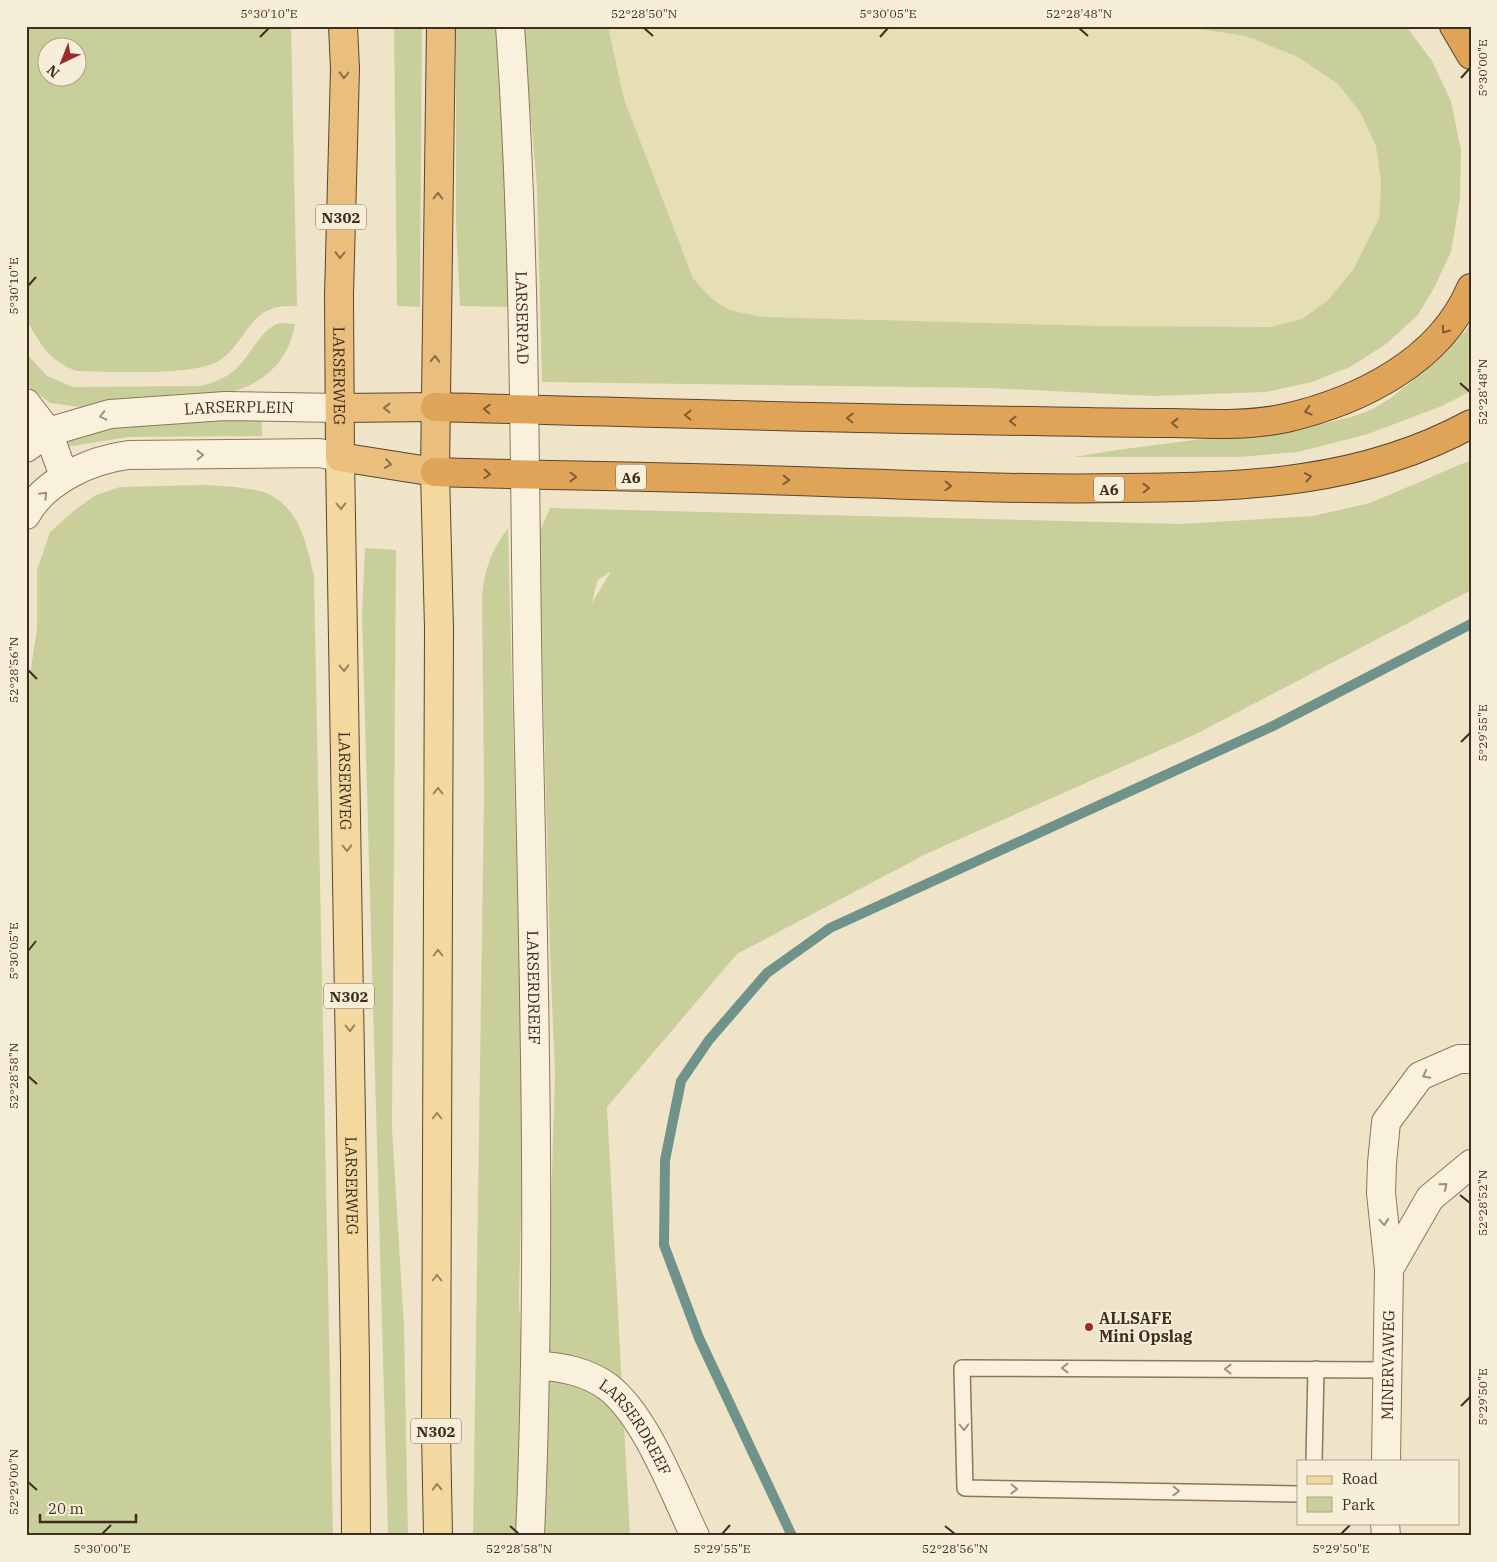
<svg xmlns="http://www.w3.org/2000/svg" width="1497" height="1562" font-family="'IBM Plex Serif',serif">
	<rect width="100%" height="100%" fill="#f0e4c8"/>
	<polygon fill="#e6deb5" points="608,26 1179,26 1246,36 1298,57 1338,84 1360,112 1376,146 1381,182 1379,218 1353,270 1328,300 1302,319 1270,327 1104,326 767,317 738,314 707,296 693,278 624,99"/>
	<g fill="#c9cf9b" fill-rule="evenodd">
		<path d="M 26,26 L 291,26 L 297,306 C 289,306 281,306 274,308 C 248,315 241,349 217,362 C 188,376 111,372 77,371 C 47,360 41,344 26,319 ZM 48,48 L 78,48 L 78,78 L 48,78 Z"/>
		<polygon points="394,26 422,26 420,307 397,306"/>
		<polygon points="456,26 496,26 511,304 507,307 460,306 456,225"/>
		<path d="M 523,26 L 608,26 L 624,99 L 693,278 C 717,308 730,313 767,317 L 1104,326 L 1270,327 L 1302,319 L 1328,300 L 1353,270 L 1379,218 L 1381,182 L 1376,146 L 1360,112 L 1338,84 L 1298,57 L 1246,36 L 1179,26 L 1406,26 L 1432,61 L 1451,101 L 1461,150 L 1460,198 L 1451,252 L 1434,288 L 1418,315 L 1386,344 L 1350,367 L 1312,382 L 1266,392 L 1154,396 L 989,388 L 542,382 L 537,187 Z"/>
		<path d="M 1471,322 L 1471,391 L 1442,406 L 1368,434 L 1298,452 L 1239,457 L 1074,457 C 1130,447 1187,441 1244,434 C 1282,429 1340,425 1374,408 C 1404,393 1439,355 1465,332 Z"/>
		<path d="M 279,323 L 295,324 C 289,359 268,380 235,391 L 106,402 L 80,407 L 50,403 L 26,385 L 26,353 L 47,376 L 73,387 L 200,386 C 213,383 226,378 236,369 C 251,355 259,331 279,323 Z"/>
		<polygon points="262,416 262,436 129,437 66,447 59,438 76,430"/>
		<path d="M 1471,460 L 1471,590 L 1194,735 L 926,854 L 737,954 L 607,1107 L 630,1536 L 542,1536 L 548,1408 L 548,1301 L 555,1074 L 550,952 L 539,533 L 550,508 L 1181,524 L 1313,516 L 1370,503 ZM 609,572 L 610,573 L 592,603 L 597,581 Z"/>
		<path d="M 203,485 C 221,486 257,487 272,496 C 301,512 307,547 314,576 L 333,1536 L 29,1536 L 26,1458 L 26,700 L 37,629 L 37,570 L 50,532 L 76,509 L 96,495 L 120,487 Z"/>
		<path d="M 508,528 L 523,1119 L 519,1300 L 522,1352 L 517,1536 L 473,1536 L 484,793 L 482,597 C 484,570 492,549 508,528 Z"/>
		<polygon points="365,548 396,550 392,1129 404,1326 408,1536 388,1536 362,614"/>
	</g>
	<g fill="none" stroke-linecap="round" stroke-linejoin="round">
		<polyline stroke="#6f938a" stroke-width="10" points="792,1536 699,1338 664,1245 665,1160 681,1081 709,1040 767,973 830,928 1273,726 1471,624"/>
		<g stroke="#8d765c" stroke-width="18">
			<g id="service">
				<polyline points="1314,1461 1316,1369"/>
				<polyline points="1298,1494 965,1488 962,1368 1387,1370"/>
			</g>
		</g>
		<g stroke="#8d765c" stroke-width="30">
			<g id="minor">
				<path id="s1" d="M 510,26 C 526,251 524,476 528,701 C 534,979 542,1258 530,1536"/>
				<polyline points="26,403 48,432 64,476"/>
				<path id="s2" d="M 536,1366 C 560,1366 588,1372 608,1387 C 646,1416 674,1493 695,1536"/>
			</g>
		</g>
		<g stroke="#8d765c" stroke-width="30">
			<g id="tertiary">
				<path id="s3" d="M 26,448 L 48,432 L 110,414 L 225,406 L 340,408"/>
				<path d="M 26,515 C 45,480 91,460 128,455 L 319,453 L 340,457"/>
				<polyline points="1389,1269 1430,1198 1471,1164"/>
				<path id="s4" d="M 1386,1461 L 1389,1269 L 1381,1193 L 1382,1163 L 1386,1122 L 1420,1076 L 1459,1059 L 1471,1059"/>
				<polyline points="1385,1523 1386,1536"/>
			</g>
		</g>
		<g stroke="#5b4430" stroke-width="30">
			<g id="primary">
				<path id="s5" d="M 340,457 L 355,1361 L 356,1536"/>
				<polyline points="435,472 439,628 436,1432 438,1536"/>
			</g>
		</g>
		<g stroke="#5b4430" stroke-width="30">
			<g id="trunk">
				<path id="s6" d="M 343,26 L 345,69 L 339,295 L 340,457 L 435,472 L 441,26"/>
				<polyline points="340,408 435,407"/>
			</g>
		</g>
		<g stroke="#5b4430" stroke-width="30">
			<g id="motorway">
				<polyline points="1454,26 1471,55"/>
				<path d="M 435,407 C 633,412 831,419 1029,421 C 1077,422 1124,423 1171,423 C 1209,424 1249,426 1286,418 C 1359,401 1440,362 1471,288"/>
				<path d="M 435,472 C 564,476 694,477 824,482 C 924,485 1023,490 1123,488 C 1245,487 1361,484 1471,424"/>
			</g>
		</g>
		<use href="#service" stroke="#faf1dc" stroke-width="15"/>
		<use href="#minor" stroke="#faf1dc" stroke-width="28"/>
		<use href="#tertiary" stroke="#faf1dc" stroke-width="28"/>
		<use href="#primary" stroke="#f3d9a0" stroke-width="28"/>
		<use href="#trunk" stroke="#eabe7c" stroke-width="28"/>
		<use href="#motorway" stroke="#e0a458" stroke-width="28"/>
	</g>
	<defs><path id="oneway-chevron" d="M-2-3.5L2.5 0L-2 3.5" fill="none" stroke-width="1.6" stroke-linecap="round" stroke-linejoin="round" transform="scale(1.25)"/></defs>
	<g stroke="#8b6f49">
		<use href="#oneway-chevron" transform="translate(344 75) rotate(91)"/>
		<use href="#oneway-chevron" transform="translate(438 196) rotate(-89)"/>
		<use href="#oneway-chevron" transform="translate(340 255) rotate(91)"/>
		<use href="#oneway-chevron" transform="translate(435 359) rotate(-89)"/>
		<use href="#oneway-chevron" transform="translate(387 408) rotate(180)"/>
		<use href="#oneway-chevron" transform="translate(388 464) rotate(9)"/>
	</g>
	<g stroke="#7e5d36">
		<use href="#oneway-chevron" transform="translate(1445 330) rotate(125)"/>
		<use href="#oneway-chevron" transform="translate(487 409) rotate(-177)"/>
		<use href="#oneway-chevron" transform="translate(1308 411) rotate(164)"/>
		<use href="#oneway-chevron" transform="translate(688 415) rotate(-179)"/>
		<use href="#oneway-chevron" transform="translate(850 418) rotate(-179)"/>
		<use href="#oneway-chevron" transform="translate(1013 421) rotate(-179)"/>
		<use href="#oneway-chevron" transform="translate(1175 423) rotate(-179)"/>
		<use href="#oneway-chevron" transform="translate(487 474) rotate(3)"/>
		<use href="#oneway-chevron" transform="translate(573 477) rotate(1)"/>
		<use href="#oneway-chevron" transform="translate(1308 477) rotate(-11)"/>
		<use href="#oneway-chevron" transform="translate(786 480) rotate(2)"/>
		<use href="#oneway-chevron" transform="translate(948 486) rotate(2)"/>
		<use href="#oneway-chevron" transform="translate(1146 488) rotate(-1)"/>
	</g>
	<g stroke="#9c907e">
		<use href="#oneway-chevron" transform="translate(103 416) rotate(167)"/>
		<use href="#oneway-chevron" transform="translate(200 455) rotate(-1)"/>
		<use href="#oneway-chevron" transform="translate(44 495) rotate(-46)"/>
		<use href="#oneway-chevron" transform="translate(1426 1075) rotate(152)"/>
		<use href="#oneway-chevron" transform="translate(1444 1186) rotate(-40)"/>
		<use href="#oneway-chevron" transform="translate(1384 1222) rotate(85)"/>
		<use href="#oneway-chevron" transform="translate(1065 1368) rotate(-180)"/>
		<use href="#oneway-chevron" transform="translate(1228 1369) rotate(-180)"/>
		<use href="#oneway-chevron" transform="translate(964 1427) rotate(88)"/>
		<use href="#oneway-chevron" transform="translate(1014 1489) rotate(1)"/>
		<use href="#oneway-chevron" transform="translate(1176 1491) rotate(1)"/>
	</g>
	<g stroke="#988460">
		<use href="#oneway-chevron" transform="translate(341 506) rotate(89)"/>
		<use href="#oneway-chevron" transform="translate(344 668) rotate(89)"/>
		<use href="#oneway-chevron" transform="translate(438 791) rotate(-90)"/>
		<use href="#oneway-chevron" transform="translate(347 848) rotate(89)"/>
		<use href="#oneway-chevron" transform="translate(438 953) rotate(-90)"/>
		<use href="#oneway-chevron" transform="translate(350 1028) rotate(89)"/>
		<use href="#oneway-chevron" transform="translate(437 1116) rotate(-90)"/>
		<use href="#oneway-chevron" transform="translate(437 1278) rotate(-90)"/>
		<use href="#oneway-chevron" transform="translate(437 1487) rotate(-91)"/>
	</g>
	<path fill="none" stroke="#3d2e20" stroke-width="2" d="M 644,28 L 653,36M 1079,28 L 1088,36M 260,37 L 269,28M 880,37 L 888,28M 1461,78 L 1470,68M 28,286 L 36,277M 1460,383 L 1470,392M 28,670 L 37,679M 1461,742 L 1470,733M 28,951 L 36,941M 28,1076 L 37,1084M 1460,1195 L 1470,1203M 1461,1406 L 1470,1397M 28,1482 L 37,1490M 510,1526 L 519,1534M 945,1526 L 955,1534M 102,1534 L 111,1525M 722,1534 L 730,1525M 1341,1534 L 1350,1525"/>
	<circle fill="#9e2a2b" stroke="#f7eed8" stroke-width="2" cx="1089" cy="1327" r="5"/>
	<g text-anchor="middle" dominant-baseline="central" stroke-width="4" stroke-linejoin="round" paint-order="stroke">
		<g fill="#f7eed8" stroke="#756857" stroke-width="1">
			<rect x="316" y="204.5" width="50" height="25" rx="4"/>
			<rect x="616" y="464.5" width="30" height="25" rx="4"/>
			<rect x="1094" y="476.5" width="30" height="25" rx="4"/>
			<rect x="324" y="983.5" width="50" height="25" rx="4"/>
			<rect x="411" y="1418.5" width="50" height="25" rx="4"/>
		</g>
		<g font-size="15" font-weight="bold" fill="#3d2e20">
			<text x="341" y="217">N302</text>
			<text x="631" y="477">A6</text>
			<text x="1109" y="489">A6</text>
			<text x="349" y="996">N302</text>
			<text x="436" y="1431">N302</text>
		</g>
		<g font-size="16" fill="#3d2e20" stroke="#f7eed8">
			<text stroke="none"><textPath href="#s1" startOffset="292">LARSERPAD</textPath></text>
			<text stroke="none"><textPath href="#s6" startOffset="350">LARSERWEG</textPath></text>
			<text stroke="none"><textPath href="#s3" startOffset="221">LARSERPLEIN</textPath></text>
			<text stroke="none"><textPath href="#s5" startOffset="324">LARSERWEG</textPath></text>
			<text stroke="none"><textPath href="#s1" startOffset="962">LARSERDREEF</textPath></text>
			<text stroke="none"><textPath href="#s5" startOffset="729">LARSERWEG</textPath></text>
			<text stroke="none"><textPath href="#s4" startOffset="96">MINERVAWEG</textPath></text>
			<text stroke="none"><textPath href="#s2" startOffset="125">LARSERDREEF</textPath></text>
		</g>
		<g font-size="16" font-weight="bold" fill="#3d2e20" stroke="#f7eed8" text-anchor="start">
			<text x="1099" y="1318">ALLSAFE<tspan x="1099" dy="18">Mini Opslag</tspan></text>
		</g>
	</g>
	<rect width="1497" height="1562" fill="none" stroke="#f7eed8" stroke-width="55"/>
	<rect x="1297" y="1460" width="162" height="65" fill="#f7eed8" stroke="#ada18e"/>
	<rect x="1307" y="1476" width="25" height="8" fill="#f3d9a0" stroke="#ada18e"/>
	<text x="1342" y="1484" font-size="15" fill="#3d2e20">Road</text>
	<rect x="1307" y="1497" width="25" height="15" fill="#c9cf9b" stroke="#ada18e"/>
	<text x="1342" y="1510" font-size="15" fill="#3d2e20">Park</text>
	<g transform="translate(62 62) rotate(223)"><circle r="24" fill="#f7eed8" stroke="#ada18e"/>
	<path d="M0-4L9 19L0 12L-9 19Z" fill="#9e2a2b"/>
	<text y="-8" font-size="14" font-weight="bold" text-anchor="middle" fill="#3d2e20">N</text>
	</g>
	<path d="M40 1514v8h96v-8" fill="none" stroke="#3d2e20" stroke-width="2.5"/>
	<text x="48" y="1514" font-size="15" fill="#3d2e20" stroke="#f7eed8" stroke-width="4" paint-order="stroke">20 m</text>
	<rect x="28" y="28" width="1442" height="1506" fill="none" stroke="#3d2e20" stroke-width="2"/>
	<g font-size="12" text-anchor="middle" fill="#3d2e20">
		<text x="269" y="18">5°30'10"E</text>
		<text x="644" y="18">52°28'50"N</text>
		<text x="888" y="18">5°30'05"E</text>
		<text x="1079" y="18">52°28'48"N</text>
		<text transform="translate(1483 68) rotate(-90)" y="4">5°30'00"E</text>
		<text transform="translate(14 286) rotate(-90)" y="4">5°30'10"E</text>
		<text transform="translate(1483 392) rotate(-90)" y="4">52°28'48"N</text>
		<text transform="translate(14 670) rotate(-90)" y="4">52°28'56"N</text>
		<text transform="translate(1483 733) rotate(-90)" y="4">5°29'55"E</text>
		<text transform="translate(14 951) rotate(-90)" y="4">5°30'05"E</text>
		<text transform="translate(14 1076) rotate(-90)" y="4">52°28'58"N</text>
		<text transform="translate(1483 1203) rotate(-90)" y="4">52°28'52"N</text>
		<text transform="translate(1483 1397) rotate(-90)" y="4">5°29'50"E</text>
		<text transform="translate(14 1482) rotate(-90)" y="4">52°29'00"N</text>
		<text x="102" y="1553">5°30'00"E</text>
		<text x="519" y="1553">52°28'58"N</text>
		<text x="722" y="1553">5°29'55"E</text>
		<text x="955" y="1553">52°28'56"N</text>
		<text x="1341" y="1553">5°29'50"E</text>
	</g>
</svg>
